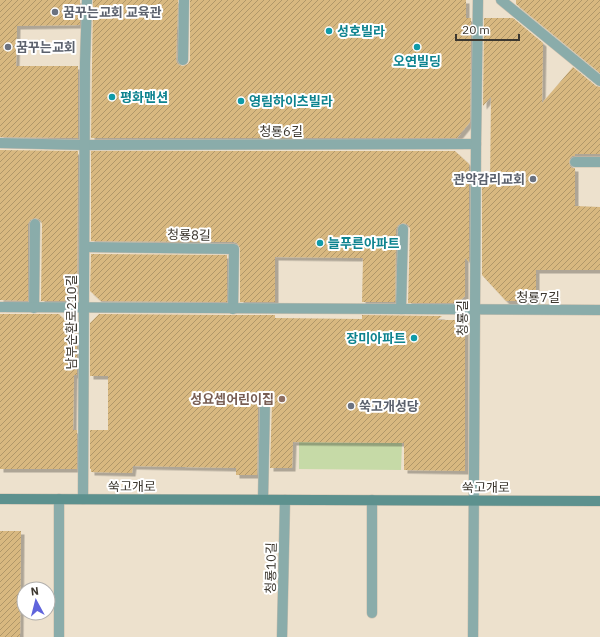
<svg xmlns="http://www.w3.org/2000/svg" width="600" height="637" font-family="'IBM Plex Sans','Noto Sans KR',sans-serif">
	<defs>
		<pattern id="building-hatch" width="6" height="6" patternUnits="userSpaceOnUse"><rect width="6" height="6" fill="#d8b880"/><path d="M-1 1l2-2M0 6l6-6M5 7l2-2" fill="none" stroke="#b09769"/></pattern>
		<filter id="shadow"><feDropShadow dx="3.5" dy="3.5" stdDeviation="0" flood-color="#0004"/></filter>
	</defs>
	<rect width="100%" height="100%" fill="#ede1cd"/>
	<polygon fill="#c6daa7" points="299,442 402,443 401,470 299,469"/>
	<g fill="url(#building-hatch)" filter="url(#shadow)">
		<polygon points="0,0 80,0 80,25 17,26 16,66 78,66 78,138 0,137"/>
		<polygon points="93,0 178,0 176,60 177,63 179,65 183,66 188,64 190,60 190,0 466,0 466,18 471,18 470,122 457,138 91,138 92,63"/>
		<polygon points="516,0 600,0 600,73 516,4"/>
		<polygon points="484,18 513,18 543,43 542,103 573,67 596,86 600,87 600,154 575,154 575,156 572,156 570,158 569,162 570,166 572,168 575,168 575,206 600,207 600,270 536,270 536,301 506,301 482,275 482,176 490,183 491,97 483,106"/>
		<polygon points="0,150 78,151 77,289 65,301 41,301 42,224 41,221 39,219 35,218 30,220 28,224 28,301 0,300"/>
		<polygon points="91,151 455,151 469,164 469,262 465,258 465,296 457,303 408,303 410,229 409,226 407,224 403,223 398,225 396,229 395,302 362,302 363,258 275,257 275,302 240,302 240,249 239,246 237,243 234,242 91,241"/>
		<polygon points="91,254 227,255 227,302 101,301 90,291"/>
		<polygon points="0,314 59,314 77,333 77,375 74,375 73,430 77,430 77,469 0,469"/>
		<polygon points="99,314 230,315 275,315 275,318 362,319 362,315 442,316 437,320 465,320 465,471 404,470 404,443 293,442 292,468 270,468 272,401 271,398 269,396 265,395 260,397 258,401 257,475 236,475 236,468 133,466 132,473 91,472 91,469 90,469 90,430 108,430 108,376 90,376 90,323"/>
		<polygon points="0,531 21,531 20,637 0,637"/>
	</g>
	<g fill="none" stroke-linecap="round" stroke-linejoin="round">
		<g stroke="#cabfae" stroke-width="11">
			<g id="lane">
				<polyline points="183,60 184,0"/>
				<polyline points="0,143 85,145"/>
				<polyline points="575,162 600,162"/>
				<polyline points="85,247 234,249 233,309"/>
				<polyline points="34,308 35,224"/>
				<polyline points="401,309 403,229"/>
				<polyline points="263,499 265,401"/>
				<polyline points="372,613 372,500"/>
				<polyline points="282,637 285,500"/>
			</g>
		</g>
		<g stroke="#cabfae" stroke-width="11">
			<g id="street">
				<polyline points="501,0 600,81"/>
				<polyline points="85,145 476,144"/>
				<polyline points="0,307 600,310"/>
				<polyline points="83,499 85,63 87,0"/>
				<polyline points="59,637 59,499"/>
				<polyline points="473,637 476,144 478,0"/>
			</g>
		</g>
		<g stroke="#cabfae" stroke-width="11">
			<polyline id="secondary" points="0,499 600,501"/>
		</g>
		<use href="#lane" stroke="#8aacaa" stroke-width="10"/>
		<use href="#street" stroke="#8aacaa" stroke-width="10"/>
		<use href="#secondary" stroke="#5d918e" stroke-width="10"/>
	</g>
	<g fill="#6b7280" stroke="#fff" stroke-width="1.5">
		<circle cx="55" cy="12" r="4"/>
		<circle cx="8" cy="47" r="4"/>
		<circle cx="533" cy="179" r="4"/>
		<circle cx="351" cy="406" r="4"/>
	</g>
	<g fill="#0f9aa8" stroke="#fff" stroke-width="1.5">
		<circle cx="329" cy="31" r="4"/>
		<circle cx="417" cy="47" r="4"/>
		<circle cx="112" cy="97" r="4"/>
		<circle cx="241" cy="101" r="4"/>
		<circle cx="320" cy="243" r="4"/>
		<circle cx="414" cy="338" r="4"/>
	</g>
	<circle fill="#8d6e63" stroke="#fff" stroke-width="1.5" cx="282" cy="399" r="4"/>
	<g text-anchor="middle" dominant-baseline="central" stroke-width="4" stroke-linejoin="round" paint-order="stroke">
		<g font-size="13" font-weight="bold" fill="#5b616d" stroke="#fff" text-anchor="start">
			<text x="63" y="12">꿈꾸는교회 교육관</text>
			<text x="16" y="47">꿈꾸는교회</text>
			<text x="525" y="179" text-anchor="end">관악감리교회</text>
			<text x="359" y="406">쑥고개성당</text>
		</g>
		<g font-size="13" font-weight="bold" fill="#0d838f" stroke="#fff" text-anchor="start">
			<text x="337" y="31">성호빌라</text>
			<text x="417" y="61" text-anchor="middle">오연빌딩</text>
			<text x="120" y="97">평화맨션</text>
			<text x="249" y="101">영림하이츠빌라</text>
			<text x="328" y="243">늘푸른아파트</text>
			<text x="406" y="338" text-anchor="end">장미아파트</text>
		</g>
		<g font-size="13" fill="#3d3830" stroke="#fff">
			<text x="281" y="131">청룡6길</text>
			<text transform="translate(189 235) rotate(1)">청룡8길</text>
			<text x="538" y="297">청룡7길</text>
			<text transform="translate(462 318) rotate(-90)">청룡길</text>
			<text transform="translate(71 322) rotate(-90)">남부순환로210길</text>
			<text x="132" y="486">쑥고개로</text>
			<text x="486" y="487">쑥고개로</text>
			<text transform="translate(271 568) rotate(-89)">청룡10길</text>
		</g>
		<g font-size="13" font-weight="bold" fill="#785e54" stroke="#fff" text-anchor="end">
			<text x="274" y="399">성요셉어린이집</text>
		</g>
	</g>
	<g transform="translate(36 601) rotate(353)"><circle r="19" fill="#ffffff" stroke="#b1afac"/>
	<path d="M0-3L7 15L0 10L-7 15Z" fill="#5f64dc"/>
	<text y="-6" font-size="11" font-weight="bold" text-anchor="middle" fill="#3d3830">N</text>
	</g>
	<path d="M456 34v6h63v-6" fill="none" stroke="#3d3830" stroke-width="2"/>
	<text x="462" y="34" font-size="12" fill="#3d3830" stroke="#ffffff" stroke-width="3" paint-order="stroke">20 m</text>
</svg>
